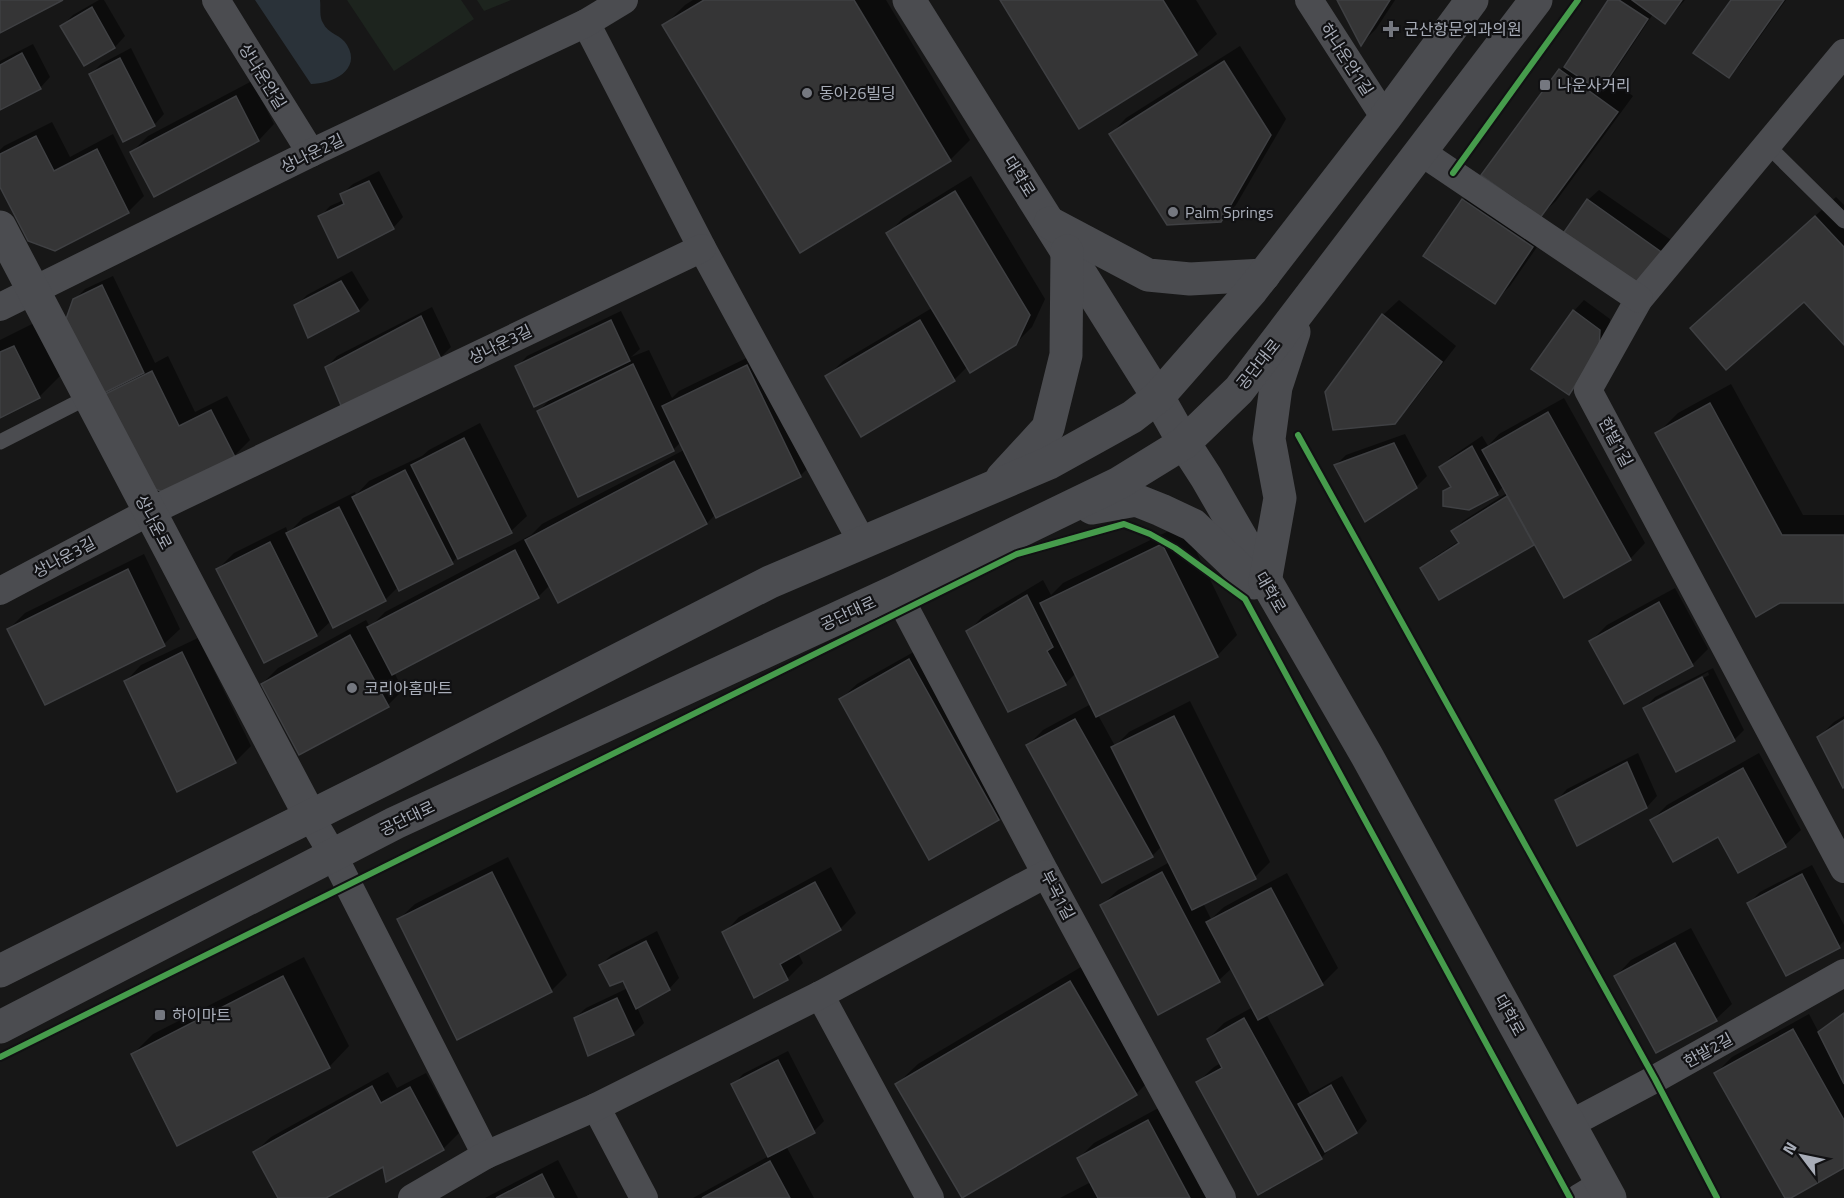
<svg xmlns="http://www.w3.org/2000/svg" width="1844" height="1198" font-family="'Titillium Web','Noto Sans KR',sans-serif">
	<rect width="100%" height="100%" fill="#171717"/>
	<g fill="#1d241e">
		<polygon points="347,0 461,0 474,19 394,71"/>
		<polygon points="477,0 511,0 484,11"/>
	</g>
	<path fill="#2a3239" d="M 255,0 L 320,0 C 321,7 319,17 323,23 C 328,34 342,35 347,45 C 362,70 332,84 311,84 Z"/>
	<g fill="#0007" fill-rule="evenodd">
		<polygon points="99,0 104,0 125,36 115,47 85,64 62,26 73,15"/>
		<polygon points="693,0 886,0 970,140 950,160 664,26 685,5"/>
		<polygon points="1002,0 1196,0 1217,34 1196,54"/>
		<polygon points="1338,0 1395,0 1376,29 1361,44"/>
		<polygon points="1610,0 1685,0 1665,22 1653,14 1610,79 1633,96 1556,201 1540,216 1560,70 1572,58"/>
		<polygon points="1733,0 1786,0 1739,66 1729,76"/>
		<polygon points="33,44 50,77 40,88 0,109 0,61"/>
		<polygon points="1240,46 1286,119 1236,205 1220,221 1111,134 1126,118"/>
		<polygon points="131,48 164,114 154,125 91,74 101,64"/>
		<polygon points="252,81 274,124 259,140 154,195 132,152 148,136"/>
		<polygon points="52,122 70,157 113,134 144,196 128,212 0,184 0,150 4,146"/>
		<polygon points="379,171 403,217 393,228 320,217 330,206 344,200 342,194 353,184"/>
		<polygon points="971,176 1045,299 1032,327 1015,344 968,366 954,380 827,377 843,361 932,308 888,234 903,218"/>
		<polygon points="1479,184 1548,231 1510,286 1494,302 1425,255 1464,200"/>
		<polygon points="1599,190 1674,242 1639,287 1588,200"/>
		<polygon points="1836,197 1844,205 1844,343 1804,300 1692,328"/>
		<polygon points="352,271 369,300 359,310 309,335 296,306 307,295"/>
		<polygon points="113,276 155,363 168,356 195,412 227,396 250,440 234,456 103,396 110,389 74,300 85,289"/>
		<polygon points="1399,300 1456,346 1410,406 1394,422 1383,315"/>
		<polygon points="1584,300 1610,319 1609,337 1579,383 1568,393 1574,311"/>
		<polygon points="432,307 451,347 440,358 327,367 337,356"/>
		<polygon points="621,311 640,349 631,357 649,350 672,398 679,391 763,350 816,460 800,476 716,514 707,523 550,585 538,597 394,672 403,690 388,705 262,684 278,668 366,620 370,627 385,612 531,535 542,524 684,450 681,442 673,450 539,411 552,397 517,367 527,356"/>
		<polygon points="42,319 67,369 39,397 0,416 0,340"/>
		<polygon points="1731,384 1803,515 1844,515 1844,601 1657,434 1678,413"/>
		<polygon points="1564,398 1645,543 1630,559 1535,543 1439,598 1422,568 1433,558 1459,541 1453,531 1463,521 1507,493 1504,486 1497,493 1445,492 1451,485 1441,467 1451,457 1482,436 1488,446 1499,434"/>
		<polygon points="480,423 527,516 511,531 458,556 452,563 398,587 385,600 333,626 331,621 316,635 218,569 234,553 286,527 288,533 303,518 355,492 356,495 369,481 422,456 429,450"/>
		<polygon points="1405,434 1427,476 1416,487 1336,465 1346,455"/>
		<polygon points="1183,524 1237,635 1217,656 1098,715 1115,746 1129,732 1190,701 1270,862 1255,877 1203,903 1211,919 1224,907 1287,873 1338,968 1322,984 1266,1014 1310,1094 1342,1076 1367,1121 1357,1132 1334,1145 1321,1158 1198,1082 1214,1067 1221,1063 1208,1039 1224,1023 1253,1007 1232,968 1219,980 1159,1013 1102,905 1118,890 1170,862 1162,846 1152,856 1103,881 1028,745 1043,730 1091,704 1076,673 1065,684 968,632 983,616 1043,580 1051,595 1063,583"/>
		<polygon points="144,554 180,629 164,644 46,703 9,629 25,613"/>
		<polygon points="1675,588 1708,649 1692,665 1591,641 1607,625"/>
		<polygon points="198,638 251,746 235,762 126,681 141,665"/>
		<polygon points="926,645 1014,803 999,819 930,858 841,699 857,684"/>
		<path d="M 1713,668 L 1744,730 L 1734,740 L 1645,708 L 1655,697 ZM 1708,672 L 1709,675 L 1655,703 L 1655,700 Z"/>
		<polygon points="1844,716 1844,785 1819,737 1834,722"/>
		<polygon points="1638,753 1657,796 1647,807 1578,844 1557,800 1567,789"/>
		<polygon points="1759,753 1801,830 1785,845 1739,871 1719,835 1652,820 1667,805"/>
		<polygon points="508,857 567,975 551,991 399,919 415,904"/>
		<polygon points="1812,865 1844,925 1844,941 1839,946 1749,903 1760,892"/>
		<polygon points="831,867 856,913 840,929 798,953 803,963 787,979 724,933 739,917"/>
		<polygon points="1691,928 1732,1004 1716,1019 1656,1051 1616,976 1631,960"/>
		<polygon points="657,931 679,978 669,989 637,1007 644,1023 633,1034 575,1018 586,1008 628,988 624,979 601,965 611,955"/>
		<polygon points="304,957 349,1046 329,1067 132,1055 153,1034"/>
		<polygon points="1091,961 1157,1073 1136,1094 963,1196 897,1084 918,1064"/>
		<polygon points="1844,1012 1844,1166 1786,1198 1716,1073 1732,1057 1809,1014 1819,1033"/>
		<polygon points="788,1051 824,1121 814,1131 786,1146 814,1198 693,1198 769,1156 733,1085 743,1074"/>
		<polygon points="388,1072 397,1088 426,1073 459,1133 443,1149 384,1165 323,1198 280,1198 255,1152 271,1137"/>
		<polygon points="1164,1105 1214,1198 1060,1198 1091,1182 1078,1159 1094,1143"/>
		<polygon points="558,1160 578,1198 485,1198"/>
	</g>
	<g fill="#353536" stroke="#3f4043" stroke-width="1.5">
		<polygon points="0,0 63,0 0,33"/>
		<polygon points="704,0 854,0 951,161 800,253 662,25"/>
		<polygon points="1000,0 1163,0 1197,55 1079,129"/>
		<polygon points="1337,0 1390,0 1361,46"/>
		<polygon points="1608,0 1619,0 1648,19 1600,91 1564,67"/>
		<polygon points="1632,0 1682,0 1665,24"/>
		<polygon points="1731,0 1784,0 1729,78 1693,53"/>
		<polygon points="92,7 115,48 84,66 60,26"/>
		<polygon points="22,53 41,89 0,110 0,65"/>
		<polygon points="120,58 155,126 123,142 89,74"/>
		<polygon points="1224,61 1271,135 1221,222 1167,225 1109,134"/>
		<polygon points="1559,69 1618,112 1540,218 1481,175"/>
		<polygon points="236,96 259,141 154,197 130,152"/>
		<polygon points="36,136 54,171 97,149 129,213 55,251 28,241 0,187 0,154"/>
		<polygon points="369,181 394,229 338,258 318,216 344,204 340,194"/>
		<polygon points="955,191 1030,315 1016,345 970,373 886,233"/>
		<polygon points="1462,199 1533,247 1495,304 1423,256"/>
		<polygon points="1587,199 1664,254 1639,289 1562,235"/>
		<polygon points="1815,216 1844,247 1844,345 1804,302 1726,370 1690,328"/>
		<polygon points="341,281 359,311 308,338 294,305"/>
		<polygon points="102,285 144,373 102,394 66,319 73,299"/>
		<polygon points="1573,310 1600,330 1599,349 1569,395 1531,369"/>
		<polygon points="1382,314 1442,362 1395,424 1333,430 1325,392"/>
		<polygon points="421,316 441,359 342,408 325,367"/>
		<polygon points="611,320 630,361 534,407 515,366"/>
		<polygon points="920,320 955,381 861,437 825,376"/>
		<polygon points="14,346 40,398 0,418 0,352"/>
		<polygon points="633,364 674,451 578,497 537,411"/>
		<polygon points="747,365 801,477 716,518 662,406"/>
		<polygon points="152,371 179,426 211,410 235,457 164,492 145,486 101,396"/>
		<polygon points="1710,403 1782,535 1844,535 1844,603 1780,603 1756,617 1655,433"/>
		<polygon points="1548,412 1631,560 1564,598 1482,450"/>
		<polygon points="464,438 512,533 458,559 411,465"/>
		<polygon points="1394,443 1417,488 1365,522 1334,465"/>
		<polygon points="1472,446 1498,495 1469,510 1443,506 1443,491 1451,487 1439,467"/>
		<polygon points="674,461 707,524 558,603 525,540"/>
		<polygon points="405,470 453,564 399,591 352,497"/>
		<polygon points="1507,496 1534,545 1439,600 1420,568 1459,543 1451,531"/>
		<polygon points="339,507 386,601 333,628 286,533"/>
		<polygon points="270,542 317,636 264,663 216,569"/>
		<polygon points="1162,544 1218,657 1096,717 1040,603"/>
		<polygon points="515,550 539,598 392,675 367,627"/>
		<polygon points="128,569 165,646 45,705 7,629"/>
		<polygon points="1027,595 1053,647 1047,651 1066,685 1008,712 966,631"/>
		<polygon points="1659,602 1693,666 1624,704 1589,641"/>
		<polygon points="350,635 389,707 299,755 261,684"/>
		<polygon points="182,652 236,763 177,792 124,681"/>
		<polygon points="909,659 999,820 929,860 839,699"/>
		<polygon points="1702,677 1735,741 1676,772 1643,708"/>
		<polygon points="1174,716 1256,879 1192,910 1111,747"/>
		<polygon points="1075,719 1153,857 1102,883 1026,745"/>
		<polygon points="1844,720 1844,787 1843,788 1817,737"/>
		<polygon points="1627,762 1647,808 1577,846 1555,800"/>
		<polygon points="1743,768 1786,847 1738,873 1718,837 1673,862 1650,820"/>
		<polygon points="492,872 552,992 457,1040 397,919"/>
		<polygon points="1162,872 1220,982 1158,1015 1100,905"/>
		<polygon points="1802,874 1840,948 1786,976 1747,903"/>
		<polygon points="815,882 841,930 780,964 788,980 754,998 722,932"/>
		<polygon points="1271,888 1323,985 1258,1020 1206,922"/>
		<polygon points="646,941 670,990 636,1009 623,981 610,986 599,965"/>
		<polygon points="1675,943 1717,1021 1656,1053 1614,976"/>
		<polygon points="283,976 330,1068 177,1146 131,1054"/>
		<polygon points="1070,981 1137,1095 962,1198 895,1084"/>
		<polygon points="617,998 634,1035 588,1056 574,1018"/>
		<polygon points="1844,1013 1844,1084 1818,1032"/>
		<polygon points="1244,1018 1322,1159 1258,1195 1196,1082 1222,1068 1207,1039"/>
		<polygon points="1793,1029 1844,1120 1844,1168 1791,1198 1785,1198 1714,1073"/>
		<polygon points="778,1060 815,1133 768,1157 731,1084"/>
		<polygon points="1331,1085 1357,1133 1325,1152 1298,1104"/>
		<polygon points="372,1086 381,1103 410,1087 444,1150 386,1182 383,1167 326,1198 278,1198 253,1152"/>
		<polygon points="1148,1120 1190,1198 1098,1198 1077,1158"/>
		<polygon points="770,1161 790,1198 702,1198"/>
		<polygon points="542,1174 554,1198 496,1198"/>
	</g>
	<g fill="none" stroke-linecap="round" stroke-linejoin="round">
		<g stroke="#4b4c50" stroke-width="15">
			<polyline points="1767,145 1844,221"/>
			<polyline points="0,442 88,397"/>
		</g>
		<g stroke="#4b4c50" stroke-width="28">
			<polyline points="216,0 311,153"/>
			<polyline points="1309,0 1385,118"/>
			<polyline points="586,23 702,248 862,542"/>
			<polyline points="1844,53 1639,299 1588,390 1844,869"/>
			<polyline points="1421,152 1639,299"/>
			<polyline points="0,307 311,153 586,23 624,0"/>
			<polyline points="0,591 149,512 702,248"/>
			<polyline points="896,591 1046,874 1222,1198"/>
			<polyline points="310,816 333,855 486,1155"/>
			<polyline points="820,995 930,1198"/>
			<polyline points="596,1107 644,1198"/>
			<polyline points="1570,1124 1655,1079 1844,973"/>
			<polyline points="412,1198 486,1155 596,1107 820,995 1046,874"/>
			<polyline points="1579,1198 1602,1184"/>
		</g>
		<g stroke="#4b4c50" stroke-width="33">
			<polyline points="909,0 1158,397 1184,443 1206,477 1367,756 1610,1198"/>
			<polyline points="1050,223 1148,275 1190,279 1264,275"/>
			<polyline points="0,227 310,816"/>
			<polyline points="1002,478 1048,428 1066,355 1067,251"/>
			<polyline points="1092,508 1136,500 1161,510 1193,525 1254,583"/>
			<polyline points="1265,582 1280,498 1269,439 1276,387 1294,332"/>
			<polyline points="0,971 387,778 770,582 1049,463 1132,417 1158,397 1252,290 1385,118 1472,0"/>
			<polyline points="0,1027 395,823 896,591 1119,483 1184,443 1239,390 1536,0"/>
		</g>
		<g stroke="#111113" stroke-width="10">
			<g id="cycleway">
				<polyline points="1453,173 1578,0"/>
				<polyline points="1298,435 1655,1079 1717,1198"/>
				<polyline points="0,1057 1017,554 1124,524 1150,534 1175,548 1245,599 1570,1198"/>
			</g>
		</g>
		<use href="#cycleway" stroke="#469c4c" stroke-width="6"/>
	</g>
	<g fill="#757880" stroke="#111113" stroke-width="2">
		<path d="M1388 20h6v6h6v6h-6v6h-6v-6h-6v-6h6z"/>
		<rect x="1539" y="79" width="12" height="12" rx="3"/>
		<circle cx="807" cy="93" r="6"/>
		<circle cx="1173" cy="212" r="6"/>
		<circle cx="352" cy="688" r="6"/>
		<rect x="154" y="1009" width="12" height="12" rx="3"/>
	</g>
	<g text-anchor="middle" dominant-baseline="central" stroke-width="4.5" stroke-linejoin="round" paint-order="stroke">
		<g font-size="16" fill="#a8adb8" stroke="#111113" text-anchor="start">
			<text x="1404" y="29">군산항문외과의원</text>
			<text x="1557" y="85">나운사거리</text>
			<text x="819" y="93">동아26빌딩</text>
			<text x="1185" y="212">Palm Springs</text>
			<text x="364" y="688">코리아홈마트</text>
			<text x="172" y="1015">하이마트</text>
		</g>
		<g font-size="16" fill="#a8adb8" stroke="#111113">
			<text transform="translate(1347 59) rotate(57)">하나운안1길</text>
			<text transform="translate(263 76) rotate(58)">상나운안길</text>
			<text transform="translate(312 153) rotate(-26)">상나운2길</text>
			<text transform="translate(1020 176) rotate(58)">대학로</text>
			<text transform="translate(500 344) rotate(-26)">상나운3길</text>
			<text transform="translate(1258 364) rotate(-51)">공단대로</text>
			<text transform="translate(1616 442) rotate(62)">한밭1길</text>
			<text transform="translate(154 522) rotate(62)">상나운로</text>
			<text transform="translate(64 557) rotate(-28)">상나운3길</text>
			<text transform="translate(1271 592) rotate(60)">대학로</text>
			<text transform="translate(848 613) rotate(-25)">공단대로</text>
			<text transform="translate(407 818) rotate(-26)">공단대로</text>
			<text transform="translate(1058 895) rotate(62)">부곡1길</text>
			<text transform="translate(1510 1015) rotate(61)">대학로</text>
			<text transform="translate(1708 1050) rotate(-29)">한밭2길</text>
		</g>
	</g>
	<g transform="translate(1802 1156) rotate(302)" stroke="#111113" stroke-width="4.5" paint-order="stroke">
	<path d="M0-4.5L10 22L0 15L-10 22Z" fill="#a8adb8"/>
	<text y="-9" font-size="16" font-weight="bold" text-anchor="middle" fill="#a8adb8">N</text>
	</g>
</svg>
